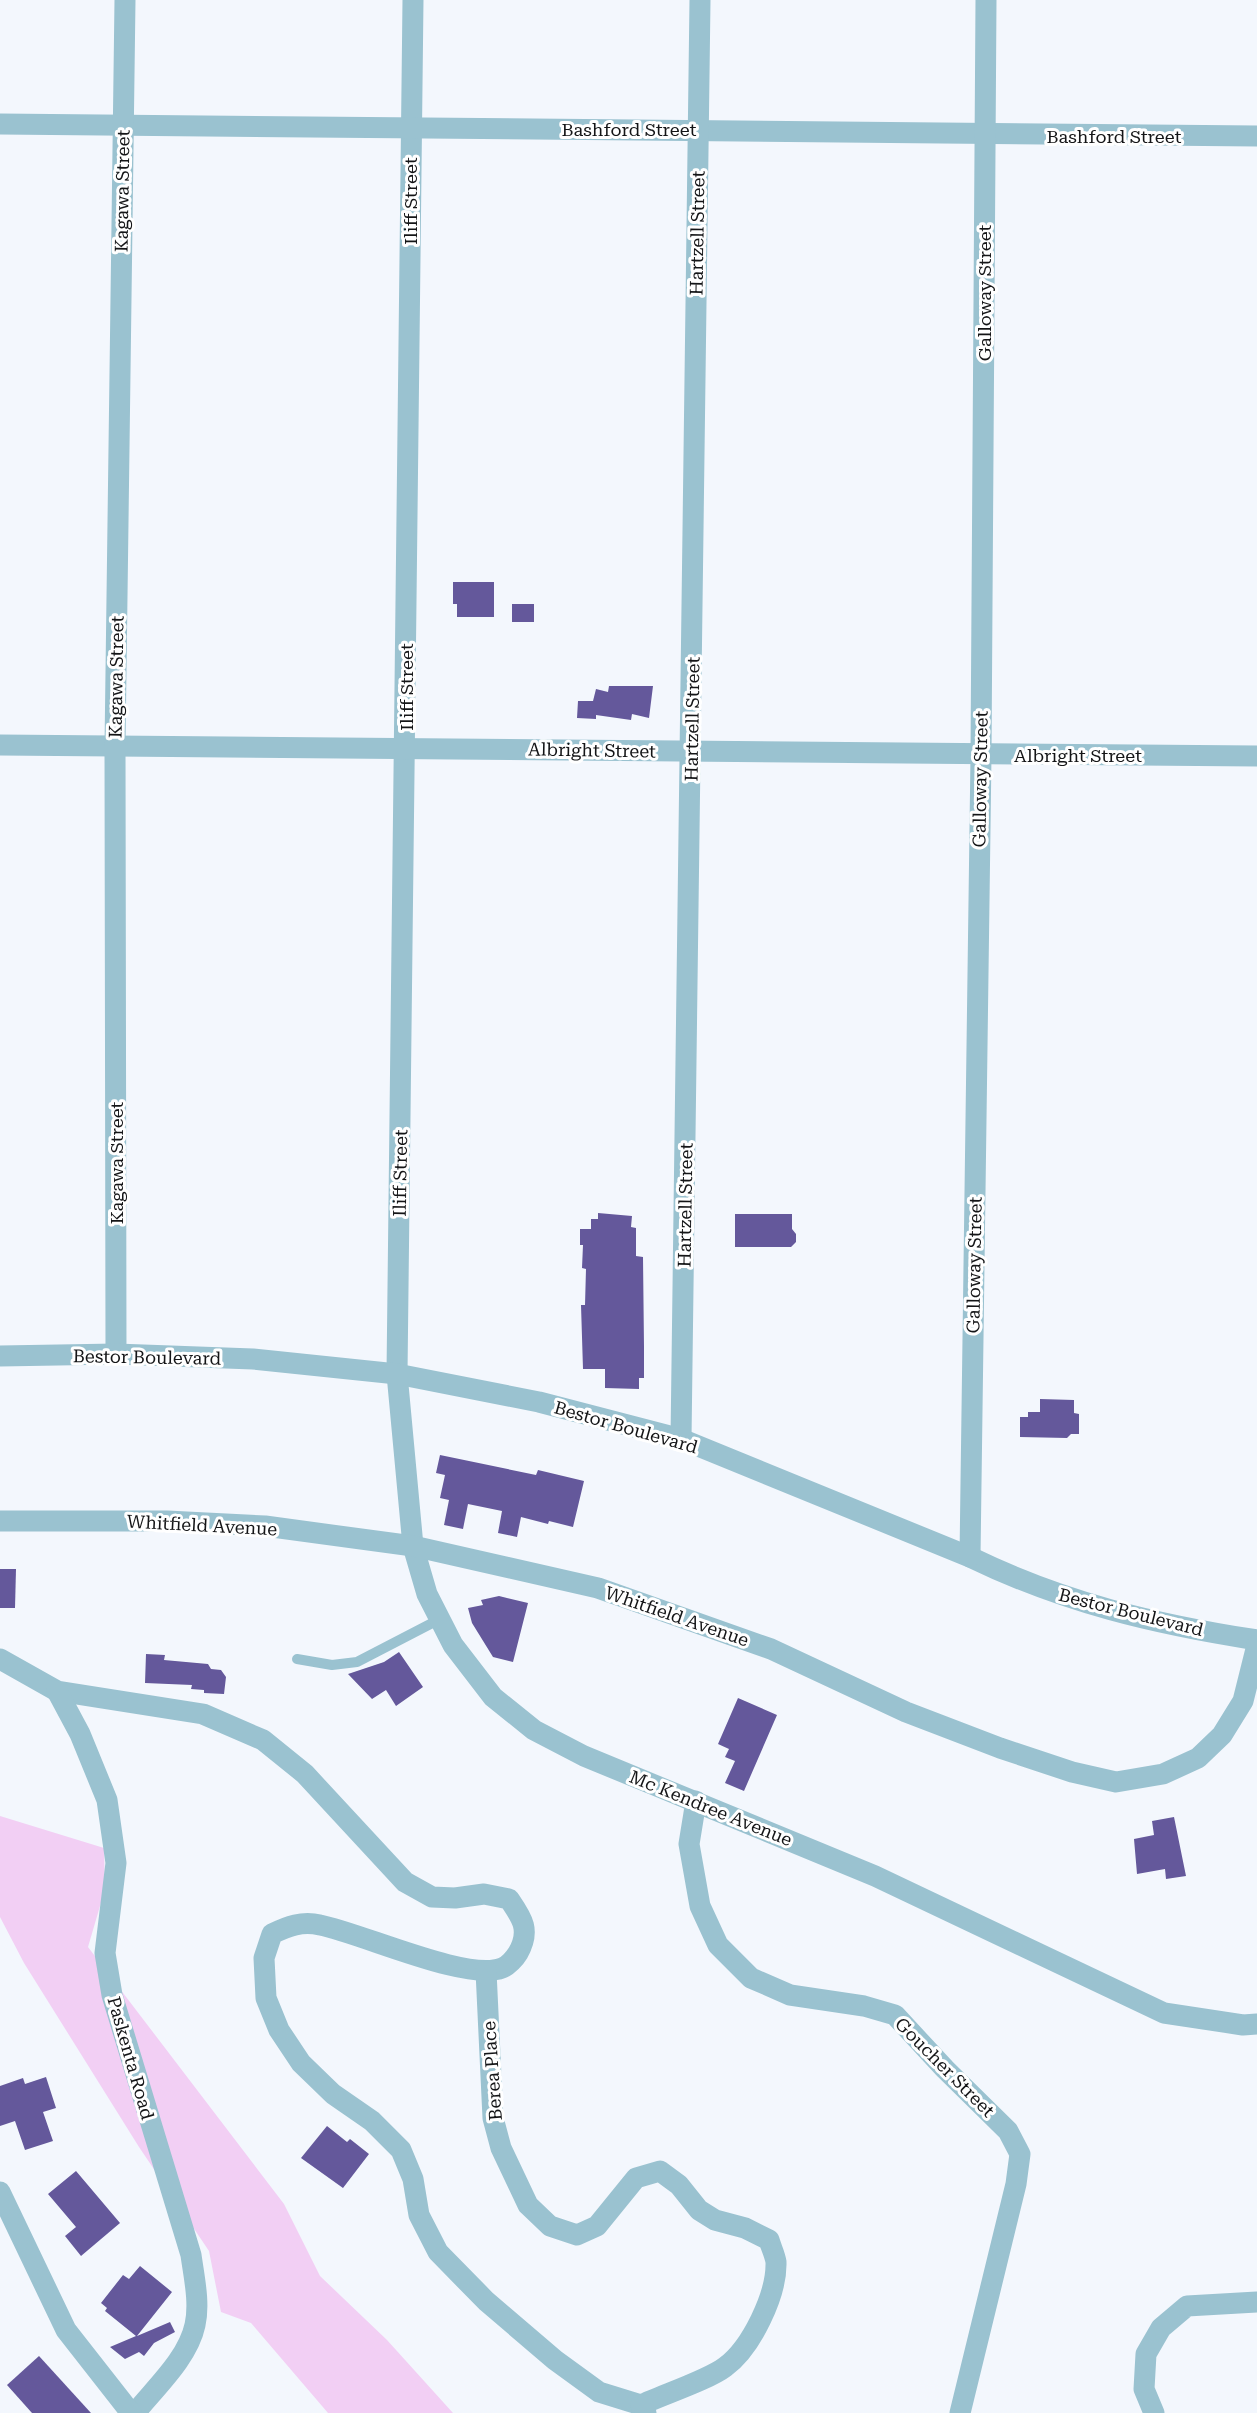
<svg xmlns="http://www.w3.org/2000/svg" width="1257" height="2413" font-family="'Roboto Serif',serif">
	<rect width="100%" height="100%" fill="#f3f7fd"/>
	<polygon fill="#f2cff4" points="0,1816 104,1848 105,1889 88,1947 284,2204 320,2276 387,2340 453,2413 328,2413 251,2323 221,2312 209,2251 139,2147 24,1963 0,1917"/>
	<g fill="#64589b">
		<polygon points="453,582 494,582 494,617 457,617 457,604 453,604"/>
		<rect x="512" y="604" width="22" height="18"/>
		<polygon points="609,686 653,686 649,718 632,714 631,720 596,715 596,719 577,718 578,701 593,701 596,689 608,692"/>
		<polygon points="598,1213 632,1216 631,1227 636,1228 636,1256 643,1257 644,1347 644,1378 639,1378 639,1389 605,1388 605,1369 583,1369 581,1305 585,1305 586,1269 582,1268 583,1245 580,1245 580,1229 591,1229 591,1219 598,1219"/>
		<polygon points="735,1214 792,1214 792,1229 796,1234 796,1242 791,1247 735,1247"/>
		<polygon points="1040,1399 1074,1400 1074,1413 1079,1414 1079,1434 1071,1434 1067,1438 1020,1437 1020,1417 1028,1417 1028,1412 1040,1412"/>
		<polygon points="440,1455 536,1475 538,1470 584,1481 573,1527 549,1521 548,1524 521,1517 517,1537 498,1533 502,1511 468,1504 463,1529 444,1525 449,1500 440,1498 445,1475 436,1473"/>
		<polygon points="0,1569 16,1569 15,1608 0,1608"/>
		<polygon points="499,1596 528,1603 513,1662 493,1657 472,1623 468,1608 483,1605 481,1600"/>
		<polygon points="399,1652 423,1687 396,1706 386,1690 372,1699 348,1674 384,1662"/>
		<polygon points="146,1654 165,1655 164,1660 208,1664 211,1669 221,1670 226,1677 224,1694 204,1693 204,1690 191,1689 192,1685 145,1683"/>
		<polygon points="738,1698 777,1715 744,1791 725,1783 735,1761 725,1757 729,1749 718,1744"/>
		<polygon points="1174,1817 1186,1876 1166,1879 1165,1869 1137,1874 1134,1839 1154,1835 1152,1821"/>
		<polygon points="46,2077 56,2108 43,2112 53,2141 25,2150 15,2121 0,2126 0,2086 23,2078 25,2084"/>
		<polygon points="327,2126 347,2142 350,2139 369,2154 343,2188 301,2158"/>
		<polygon points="76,2171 120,2223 81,2256 65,2236 76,2227 48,2194"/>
		<polygon points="140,2266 172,2292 137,2336 170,2322 175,2332 154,2343 144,2356 139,2352 125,2359 110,2347 136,2336 105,2311 107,2308 101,2303 123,2275 129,2279"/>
		<polygon points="39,2356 91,2413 32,2413 7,2385"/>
	</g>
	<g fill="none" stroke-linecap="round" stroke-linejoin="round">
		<polyline stroke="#9ac2d0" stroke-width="10" points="297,1659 332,1665 357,1662 440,1619"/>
		<g stroke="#9ac2d0" stroke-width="21">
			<polyline points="413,0 397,1374 413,1546 427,1594 453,1645 493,1697 534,1730 584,1756 875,1876 1164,2013 1243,2025 1257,2024"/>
			<polyline points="0,124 1257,136"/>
			<polyline points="0,745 1257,756"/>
			<polyline points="116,1354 115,746 125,0"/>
			<path d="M 0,1356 L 116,1354 L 253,1359 L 397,1374 L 539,1402 L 681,1439 L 970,1557 C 1065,1603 1154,1624 1257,1640"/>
			<polyline points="681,1439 700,0"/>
			<polyline points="0,1521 167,1521 265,1526 413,1546 598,1588 771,1649 906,1712 1000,1748 1072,1772 1116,1782 1163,1774 1198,1758 1222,1735 1243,1701 1257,1645"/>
			<polyline points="970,1557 981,755 986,0"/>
			<path d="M 0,1659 L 57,1691 L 203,1714 L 263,1740 L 305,1774 L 405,1882 L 432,1897 L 455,1898 L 484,1894 L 509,1899 C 522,1918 531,1930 518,1953 C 515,1958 508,1966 502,1968 C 467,1982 361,1933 320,1925 C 302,1921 288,1926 272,1934 L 264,1958 L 266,1998 L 279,2030 L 301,2063 L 333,2094 L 372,2121 L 401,2150 L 413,2179 L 419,2215 L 438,2252 L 486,2301 L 555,2360 L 599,2392 L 641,2405 L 646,2413"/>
			<path d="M 57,1691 L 80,1734 L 107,1800 L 116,1863 L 105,1953 L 112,1995 L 191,2255 C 194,2277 200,2303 195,2325 C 188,2358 156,2387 135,2413"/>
			<polyline points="696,1801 689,1844 700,1906 718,1945 751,1978 790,1995 864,2006 895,2015 945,2069 1008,2131 1020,2154 1016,2184 960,2413"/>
			<path d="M 486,1971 L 493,2118 L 501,2148 L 528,2205 L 550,2226 L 577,2235 L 597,2226 L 636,2178 L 660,2171 L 679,2185 L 699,2210 L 715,2220 L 745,2228 L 769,2240 C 771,2247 775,2255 776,2262 C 777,2295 751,2348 725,2367 C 708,2380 662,2395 641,2405"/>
			<polyline points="0,2192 66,2330 131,2413"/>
			<polyline points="1154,2413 1144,2389 1146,2354 1161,2328 1187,2306 1257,2302"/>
		</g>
	</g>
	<g text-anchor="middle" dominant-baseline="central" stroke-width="6" stroke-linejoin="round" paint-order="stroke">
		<g font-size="18" fill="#141517" stroke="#fff">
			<text x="629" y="129">Bashford Street</text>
			<text x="1114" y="136">Bashford Street</text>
			<text transform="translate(122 191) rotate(-89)">Kagawa Street</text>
			<text transform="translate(410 201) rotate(-90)">Iliff Street</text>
			<text transform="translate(697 233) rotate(-89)">Hartzell Street</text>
			<text transform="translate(984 293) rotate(-90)">Galloway Street</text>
			<text transform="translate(116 677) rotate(-89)">Kagawa Street</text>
			<text transform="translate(406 687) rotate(-90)">Iliff Street</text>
			<text transform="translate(692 719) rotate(-89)">Hartzell Street</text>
			<text transform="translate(592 750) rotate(1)">Albright Street</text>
			<text x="1078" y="755">Albright Street</text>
			<text transform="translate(980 779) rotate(-89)">Galloway Street</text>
			<text transform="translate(116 1163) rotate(-90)">Kagawa Street</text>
			<text transform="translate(400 1173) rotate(-89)">Iliff Street</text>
			<text transform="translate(685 1205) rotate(-89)">Hartzell Street</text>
			<text transform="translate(974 1265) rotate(-89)">Galloway Street</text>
			<text transform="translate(147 1357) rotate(1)">Bestor Boulevard</text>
			<text transform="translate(626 1427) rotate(16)">Bestor Boulevard</text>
			<text transform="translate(202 1525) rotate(3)">Whitfield Avenue</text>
			<text transform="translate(1131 1612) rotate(14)">Bestor Boulevard</text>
			<text transform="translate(677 1616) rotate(19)">Whitfield Avenue</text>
			<text transform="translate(711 1808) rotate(22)">Mc Kendree Avenue</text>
			<text transform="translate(131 2058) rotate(74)">Paskenta Road</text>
			<text transform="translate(945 2067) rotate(45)">Goucher Street</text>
			<text transform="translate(492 2071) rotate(-94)">Berea Place</text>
		</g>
	</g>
</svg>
